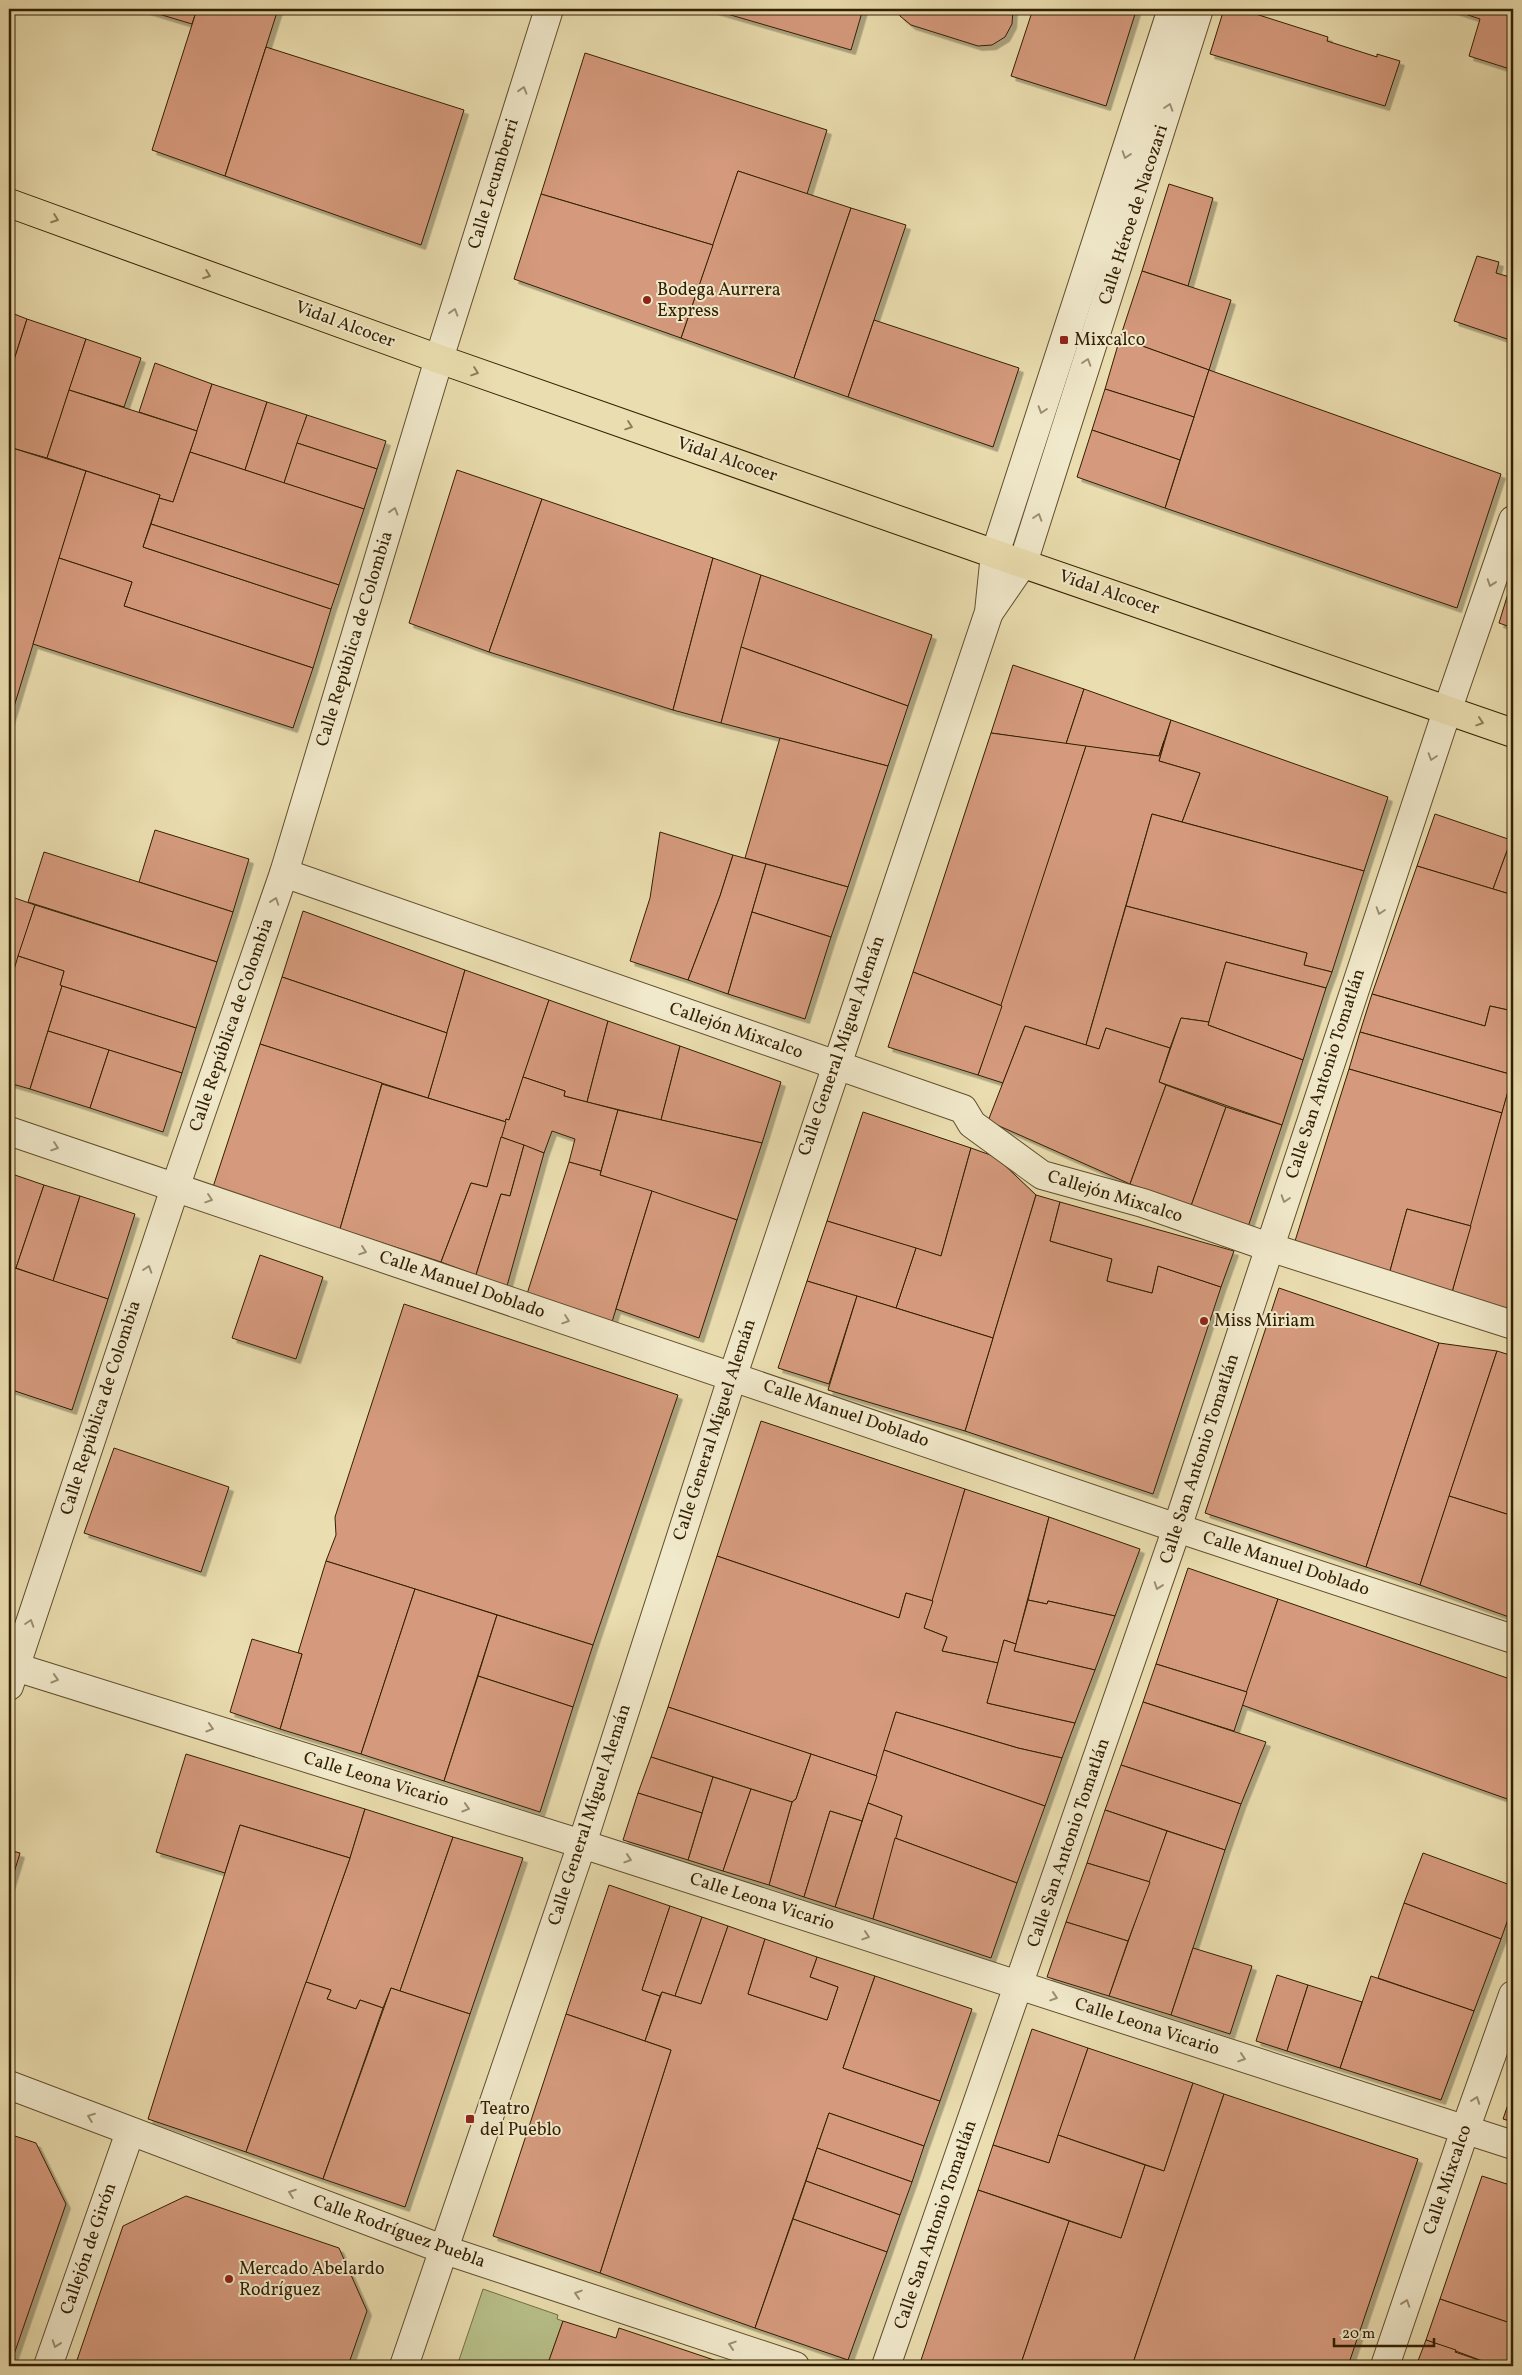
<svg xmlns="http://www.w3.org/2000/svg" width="1522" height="2375" font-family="Vollkorn,serif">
	<defs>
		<filter id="shadow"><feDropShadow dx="4.5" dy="4.5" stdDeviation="0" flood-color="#0004"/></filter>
	</defs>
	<rect width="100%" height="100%" fill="#eaddaf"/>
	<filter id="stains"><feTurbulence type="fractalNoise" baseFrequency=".004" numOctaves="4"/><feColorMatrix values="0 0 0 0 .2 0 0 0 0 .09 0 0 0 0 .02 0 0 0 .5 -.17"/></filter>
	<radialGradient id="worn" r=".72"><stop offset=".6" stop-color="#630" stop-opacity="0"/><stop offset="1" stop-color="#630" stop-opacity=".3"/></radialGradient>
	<polygon fill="#b8c08a" stroke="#757046" points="483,2289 558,2315 557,2319 563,2321 547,2366 457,2366"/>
	<g fill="#d59a7d" stroke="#321f02" filter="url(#shadow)">
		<polygon points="142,9 197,9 192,24"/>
		<polygon points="197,9 278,9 225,176 152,150"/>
		<polygon points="710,9 863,9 851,50"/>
		<polygon points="897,9 1013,9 1013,10 1012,24 1005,37 992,45 978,46 911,25 900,16"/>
		<polygon points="1033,9 1129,9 1136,11 1106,106 1011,76"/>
		<polygon points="1224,9 1240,9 1328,37 1327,41 1377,57 1377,54 1400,61 1385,106 1210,54"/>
		<polygon points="1450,9 1513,9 1513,70 1469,56 1480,19"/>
		<polygon points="266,47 464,110 421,245 225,176"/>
		<polygon points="585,53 827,130 807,194 738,171 713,245 541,194"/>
		<polygon points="738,171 851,208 794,378 681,338"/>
		<polygon points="1169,184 1213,198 1188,286 1142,271"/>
		<polygon points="541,194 713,245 681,338 514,279"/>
		<polygon points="851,208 906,225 848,397 794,378"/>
		<polygon points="1477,256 1499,262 1496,273 1513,278 1513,341 1454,321"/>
		<polygon points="1142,271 1231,300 1209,370 1120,338"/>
		<polygon points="9,312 27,319 9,376"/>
		<polygon points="27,319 86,339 47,458 9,447 9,376"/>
		<polygon points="874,320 1019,368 993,447 848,397"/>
		<polygon points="1120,338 1209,370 1194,417 1105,389"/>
		<polygon points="86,339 141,358 124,407 69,390"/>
		<polygon points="155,363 212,384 197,431 139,412"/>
		<polygon points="1209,370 1501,474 1457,608 1165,508"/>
		<polygon points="212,384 267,402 245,470 190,452"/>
		<polygon points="1105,389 1194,417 1180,460 1092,430"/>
		<polygon points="69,390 197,431 173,502 159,498 160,495 47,458"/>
		<polygon points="267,402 307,415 284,483 245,470"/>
		<polygon points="307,415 386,441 377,469 297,443"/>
		<polygon points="1092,430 1180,460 1165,508 1077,477"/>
		<polygon points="297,443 377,469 364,509 284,483"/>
		<polygon points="9,447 86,471 9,723"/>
		<polygon points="190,452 364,509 339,585 151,524 159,498 173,502"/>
		<polygon points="457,470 542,499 489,652 409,623"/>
		<polygon points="86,471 160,495 143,547 331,609 313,668 124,606 132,582 59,558"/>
		<polygon points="542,499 713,558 673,710 489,652"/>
		<polygon points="151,524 339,585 331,609 143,547"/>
		<polygon points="59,558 132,582 124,606 313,668 293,728 33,644"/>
		<polygon points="713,558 761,575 721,723 673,710"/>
		<polygon points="761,575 932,635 908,706 741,647"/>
		<polygon points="1513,577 1513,628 1499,623"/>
		<polygon points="741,647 908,706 888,766 721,723"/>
		<polygon points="1013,665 1084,689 1066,744 991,733"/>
		<polygon points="1084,689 1171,720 1159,756 1066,744"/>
		<polygon points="1171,720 1388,797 1364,871 1182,822 1200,773 1159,761"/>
		<polygon points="991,733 1086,746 1002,1006 913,972"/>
		<polygon points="780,738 888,766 848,887 745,858"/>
		<polygon points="1164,741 1159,761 1200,773 1182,822 1152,814 1086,1045 1025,1026 1003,1083 978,1075 1086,746 1159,756"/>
		<polygon points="1152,814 1364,871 1332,972 1304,965 1307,953 1126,906"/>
		<polygon points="1435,814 1511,840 1493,889 1417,866"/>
		<polygon points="155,830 249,859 233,912 139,882"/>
		<polygon points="660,832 733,855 720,896 688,980 630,961 650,898"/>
		<polygon points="1511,840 1513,841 1513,895 1493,889"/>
		<polygon points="44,852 233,912 217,962 28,902"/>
		<polygon points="733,855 766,864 728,994 688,980 720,896"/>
		<polygon points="766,864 848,887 831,937 752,912"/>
		<polygon points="1417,866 1513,895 1513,999 1511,999 1508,1010 1490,1006 1485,1026 1372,994"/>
		<polygon points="9,896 35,905 9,987"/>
		<polygon points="35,905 217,962 196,1028 62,986 60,985 64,971 18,956"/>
		<polygon points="1126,906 1307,953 1304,965 1332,972 1326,988 1226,962 1209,1022 1181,1018 1170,1048 1106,1028 1099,1049 1086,1045"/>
		<polygon points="303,911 465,970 447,1033 282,977"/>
		<polygon points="752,912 831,937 805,1019 728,994"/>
		<polygon points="18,956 64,971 60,985 62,986 30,1089 9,1083 9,987"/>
		<polygon points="1226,962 1326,988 1303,1060 1208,1025"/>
		<polygon points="465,970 549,1000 509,1120 506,1119 506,1122 428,1098"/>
		<polygon points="913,972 1002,1006 978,1075 888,1047"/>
		<polygon points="282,977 447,1033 428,1098 260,1044"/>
		<polygon points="62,986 196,1028 182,1073 48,1031"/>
		<polygon points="1372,994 1485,1026 1490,1006 1508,1010 1511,999 1513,999 1513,1075 1360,1032"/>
		<polygon points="549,1000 608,1021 587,1102 564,1096 565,1091 523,1077"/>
		<polygon points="1181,1018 1209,1022 1208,1025 1303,1060 1282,1125 1159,1082"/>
		<polygon points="608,1021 680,1046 661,1120 587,1102"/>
		<polygon points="1025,1026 1099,1049 1106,1028 1170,1048 1159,1082 1166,1085 1130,1184 988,1121"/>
		<polygon points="48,1031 109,1050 90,1108 30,1089"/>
		<polygon points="1360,1032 1513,1075 1502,1113 1349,1069"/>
		<polygon points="260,1044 382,1083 340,1229 213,1187"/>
		<polygon points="680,1046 781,1082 762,1143 661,1120"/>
		<polygon points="109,1050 182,1073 163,1132 90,1108"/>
		<polygon points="1349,1069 1502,1113 1471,1226 1407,1209 1390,1271 1295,1241"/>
		<polygon points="1513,1073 1513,1311 1452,1292"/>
		<polygon points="523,1077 565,1091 564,1096 618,1110 601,1171 569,1162 575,1139 552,1131 544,1153 501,1137 506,1119 509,1120"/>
		<polygon points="382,1084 506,1122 487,1187 471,1183 441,1262 340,1229"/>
		<polygon points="1166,1085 1226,1107 1191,1206 1130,1184"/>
		<polygon points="1226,1107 1282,1125 1248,1227 1191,1206"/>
		<polygon points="618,1110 762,1143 737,1220 600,1175"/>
		<polygon points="863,1112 971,1148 941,1256 827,1221"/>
		<polygon points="501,1137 524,1145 510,1196 501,1194 476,1275 441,1262 471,1183 487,1187"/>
		<polygon points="524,1145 544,1153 507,1286 476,1275 501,1194 510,1196"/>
		<polygon points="971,1148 996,1157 1036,1195 993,1338 896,1308 916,1248 941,1256"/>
		<polygon points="569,1162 601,1171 600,1175 652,1191 612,1322 527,1294"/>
		<polygon points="9,1173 44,1185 16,1268 9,1266"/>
		<polygon points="44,1185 80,1196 53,1281 16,1268"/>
		<polygon points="652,1191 737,1220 699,1338 616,1309"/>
		<polygon points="1036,1195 1060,1202 1050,1241 1112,1259 1107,1281 1152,1293 1158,1266 1221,1287 1153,1494 965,1431"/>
		<polygon points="80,1196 135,1214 108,1299 53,1281"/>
		<polygon points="1060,1202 1234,1251 1221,1287 1158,1266 1152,1293 1107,1281 1112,1259 1050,1241"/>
		<polygon points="1407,1209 1471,1226 1452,1292 1390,1271"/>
		<polygon points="827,1221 916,1248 896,1308 807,1281"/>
		<polygon points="260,1255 323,1277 296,1359 232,1338"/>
		<polygon points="9,1266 108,1299 72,1410 9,1389"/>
		<polygon points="807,1281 857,1296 829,1384 778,1368"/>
		<polygon points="1279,1288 1439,1343 1366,1567 1205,1513"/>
		<polygon points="857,1296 993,1338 965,1431 828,1390"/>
		<polygon points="404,1304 678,1395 593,1645 326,1561 336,1535 335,1517"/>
		<polygon points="1439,1343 1497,1351 1420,1585 1366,1567"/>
		<polygon points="1497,1351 1513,1356 1513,1516 1449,1496"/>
		<polygon points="761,1421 965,1489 933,1601 906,1593 899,1618 717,1556"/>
		<polygon points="114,1448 229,1487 201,1572 84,1533"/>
		<polygon points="965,1489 1049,1517 1016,1644 1004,1640 998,1663 942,1651 947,1637 924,1628"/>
		<polygon points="1449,1496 1513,1516 1513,1604 1509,1617 1420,1585"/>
		<polygon points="1049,1517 1140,1549 1115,1616 1048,1601 1047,1604 1028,1600"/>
		<polygon points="717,1556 899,1618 906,1593 933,1601 924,1628 947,1637 942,1651 998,1663 987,1703 1075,1723 1062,1758 1018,1748 896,1712 877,1776 668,1707"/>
		<polygon points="326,1561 415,1589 361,1754 280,1729 302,1654 298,1653"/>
		<polygon points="1188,1568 1278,1599 1247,1692 1156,1664"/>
		<polygon points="415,1589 497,1615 444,1781 361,1754"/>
		<polygon points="1278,1599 1513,1680 1513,1801 1242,1705"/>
		<polygon points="1028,1600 1047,1604 1048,1601 1115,1616 1095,1670 1014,1651"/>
		<polygon points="497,1615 593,1645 573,1707 478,1676"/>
		<polygon points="252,1639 302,1654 280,1729 230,1712"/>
		<polygon points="1004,1640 1016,1644 1014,1651 1095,1670 1075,1723 987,1703"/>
		<polygon points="1156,1664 1247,1692 1234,1731 1143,1702"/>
		<polygon points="478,1676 573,1707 540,1812 444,1781"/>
		<polygon points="1143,1702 1266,1742 1241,1804 1121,1765"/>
		<polygon points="668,1707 811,1754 796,1799 792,1802 651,1757"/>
		<polygon points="896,1712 1018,1748 1062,1758 1045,1806 884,1750"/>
		<polygon points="884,1750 1045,1806 1017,1883 895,1838 902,1816 868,1803"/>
		<polygon points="186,1754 365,1809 350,1858 240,1825 225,1873 156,1852"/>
		<polygon points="811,1754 877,1776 862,1821 830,1811 804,1897 769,1885 792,1802 796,1799"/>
		<polygon points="651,1757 713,1777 702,1813 638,1793"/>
		<polygon points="1121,1765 1241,1804 1225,1850 1105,1810"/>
		<polygon points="713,1777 751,1789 723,1871 688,1860"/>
		<polygon points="751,1789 792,1802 769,1885 723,1871"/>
		<polygon points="638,1793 702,1813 688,1860 623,1840"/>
		<polygon points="868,1803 902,1816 873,1919 835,1907"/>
		<polygon points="365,1809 453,1837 400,1991 391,1988 383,2008 360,2000 356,2009 327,1999 331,1990 306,1982 350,1858"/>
		<polygon points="1105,1810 1167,1831 1150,1882 1087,1863"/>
		<polygon points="830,1811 862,1821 835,1907 804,1897"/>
		<polygon points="240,1825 350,1858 246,2152 148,2119"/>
		<polygon points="1167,1831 1225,1850 1171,2015 1109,1996"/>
		<polygon points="453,1837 523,1858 470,2014 400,1991"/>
		<polygon points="895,1838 1017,1883 991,1958 873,1919"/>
		<polygon points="9,1850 20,1853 9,1889"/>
		<polygon points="1423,1853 1513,1886 1513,1905 1501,1939 1404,1903"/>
		<polygon points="1087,1863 1150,1882 1128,1941 1066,1922"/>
		<polygon points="609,1885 670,1906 642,1990 660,1996 645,2041 566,2014"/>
		<polygon points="1404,1903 1501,1939 1474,2011 1378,1978"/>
		<polygon points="670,1906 702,1917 675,1996 662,1992 660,1996 642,1990"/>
		<polygon points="702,1917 728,1926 701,2004 675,1996"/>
		<polygon points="1066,1922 1128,1941 1109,1996 1047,1977"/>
		<polygon points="728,1926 765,1939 748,1994 827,2020 838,1987 810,1977 817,1957 875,1976 843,2068 940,2101 924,2146 829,2113 755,2328 600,2273 671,2050 645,2041 662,1992 701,2004"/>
		<polygon points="765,1939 817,1957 810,1977 838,1987 827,2020 748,1994"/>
		<polygon points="1193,1948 1252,1966 1230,2034 1171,2015"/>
		<polygon points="1277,1975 1308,1985 1287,2051 1256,2041"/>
		<polygon points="875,1976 972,2009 940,2101 843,2068"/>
		<polygon points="1371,1976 1474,2011 1441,2100 1340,2068"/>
		<polygon points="306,1982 331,1990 327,1999 356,2009 360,2000 383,2008 323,2179 246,2152"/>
		<polygon points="1308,1985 1362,2002 1340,2068 1287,2051"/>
		<polygon points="391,1988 470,2014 405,2207 323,2179"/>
		<polygon points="566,2014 671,2050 600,2273 493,2236"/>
		<polygon points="1032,2029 1088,2048 1049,2163 993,2145"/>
		<polygon points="1088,2048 1193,2083 1164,2171 1058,2135"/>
		<polygon points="1193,2083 1224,2094 1132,2366 1020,2366 1069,2221 1121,2238 1145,2165 1164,2171"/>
		<polygon points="1513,2090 1513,2122 1503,2119"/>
		<polygon points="1224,2094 1418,2159 1348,2366 1132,2366"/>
		<polygon points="829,2113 924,2146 912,2182 817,2148"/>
		<polygon points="9,2134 36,2143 66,2204 10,2366"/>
		<polygon points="1058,2135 1145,2165 1121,2238 978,2190 993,2145 1049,2163"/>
		<polygon points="817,2148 912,2182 900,2215 806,2181"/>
		<polygon points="1482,2176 1513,2186 1513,2324 1440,2299"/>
		<polygon points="806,2181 900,2215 887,2252 793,2219"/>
		<polygon points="978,2190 1069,2221 1020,2366 919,2366"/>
		<polygon points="186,2196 339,2248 367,2311 348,2366 75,2366 123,2226"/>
		<polygon points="793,2219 887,2252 848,2360 755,2328"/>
		<polygon points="1440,2299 1513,2324 1513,2358 1510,2357 1507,2366 1496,2366 1426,2340"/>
		<polygon points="563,2321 616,2338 619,2328 726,2364 726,2366 547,2366"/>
		<polygon points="1426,2340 1456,2350 1455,2352 1496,2366 1416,2366"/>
		<polygon points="1510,2357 1513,2358 1513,2366 1507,2366"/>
	</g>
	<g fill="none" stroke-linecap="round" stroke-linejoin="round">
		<g stroke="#604e2d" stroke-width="30">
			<g id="minor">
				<polyline points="990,611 1023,563 1199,9"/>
				<polyline points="284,873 963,1109 972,1124 1042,1175 1143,1203 1269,1247 1513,1325"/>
				<polyline points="9,1131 1177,1528 1513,1639"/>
				<polyline points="9,1665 582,1844 1513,2145"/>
				<polyline points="9,1686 175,1188 284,873 439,359 549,9"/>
				<polyline points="9,2085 445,2250 795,2366"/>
				<polyline points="48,2366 130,2132"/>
				<polyline points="404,2366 582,1844 733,1375 989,612 995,554 1172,9"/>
				<polyline points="886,2366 1177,1528 1447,711 1513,520"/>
				<polyline points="1385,2366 1465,2130 1513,1995"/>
			</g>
		</g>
		<g stroke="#321f02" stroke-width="30">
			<polyline id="major" points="9,203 439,359 995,554 1513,733"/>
		</g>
		<use href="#minor" stroke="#f1e9cb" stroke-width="28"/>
		<use href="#major" stroke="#eaddaf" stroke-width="28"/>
	</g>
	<defs><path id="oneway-chevron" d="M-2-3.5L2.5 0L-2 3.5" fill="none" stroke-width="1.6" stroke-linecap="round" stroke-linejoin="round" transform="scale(1.25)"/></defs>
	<g stroke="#9b8e71">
		<use href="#oneway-chevron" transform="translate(523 90) rotate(-73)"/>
		<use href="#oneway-chevron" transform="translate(1169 107) rotate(-72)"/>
		<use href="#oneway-chevron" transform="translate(1126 155) rotate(108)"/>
		<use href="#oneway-chevron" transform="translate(454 312) rotate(-73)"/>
		<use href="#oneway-chevron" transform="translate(1087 362) rotate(-72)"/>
		<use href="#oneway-chevron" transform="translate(1042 410) rotate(108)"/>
		<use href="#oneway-chevron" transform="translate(394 511) rotate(-73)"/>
		<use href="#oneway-chevron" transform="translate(1038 517) rotate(-72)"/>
		<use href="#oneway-chevron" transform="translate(1491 583) rotate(109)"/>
		<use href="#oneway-chevron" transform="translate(1432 757) rotate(108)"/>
		<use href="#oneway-chevron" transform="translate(275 901) rotate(-71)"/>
		<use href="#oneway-chevron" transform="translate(1380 911) rotate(108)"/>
		<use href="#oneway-chevron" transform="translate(55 1147) rotate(19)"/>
		<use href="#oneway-chevron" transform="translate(209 1199) rotate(19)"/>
		<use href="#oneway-chevron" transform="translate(1285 1199) rotate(108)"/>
		<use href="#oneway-chevron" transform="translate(363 1251) rotate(19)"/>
		<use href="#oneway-chevron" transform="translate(148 1269) rotate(-72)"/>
		<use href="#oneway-chevron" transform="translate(566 1320) rotate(19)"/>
		<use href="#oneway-chevron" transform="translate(1158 1586) rotate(109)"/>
		<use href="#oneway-chevron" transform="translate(30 1623) rotate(-72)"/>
		<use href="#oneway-chevron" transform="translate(55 1679) rotate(17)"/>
		<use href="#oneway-chevron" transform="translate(210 1728) rotate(17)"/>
		<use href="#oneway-chevron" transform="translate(466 1808) rotate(17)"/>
		<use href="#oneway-chevron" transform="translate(628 1859) rotate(18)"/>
		<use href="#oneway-chevron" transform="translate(866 1936) rotate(18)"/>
		<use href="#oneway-chevron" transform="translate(1054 1997) rotate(18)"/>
		<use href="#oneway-chevron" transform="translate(1242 2058) rotate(18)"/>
		<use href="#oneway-chevron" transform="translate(1476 2100) rotate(-70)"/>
		<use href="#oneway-chevron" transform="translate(91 2117) rotate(-159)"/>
		<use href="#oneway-chevron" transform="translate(292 2193) rotate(-160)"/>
		<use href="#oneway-chevron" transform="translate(578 2294) rotate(-162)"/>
		<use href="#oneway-chevron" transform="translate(1406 2303) rotate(-71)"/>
		<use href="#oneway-chevron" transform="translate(56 2344) rotate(109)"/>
		<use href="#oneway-chevron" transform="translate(732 2345) rotate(-162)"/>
	</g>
	<g stroke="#8e7e58">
		<use href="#oneway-chevron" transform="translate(55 219) rotate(20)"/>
		<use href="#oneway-chevron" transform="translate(207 275) rotate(20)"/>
		<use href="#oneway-chevron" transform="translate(475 372) rotate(19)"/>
		<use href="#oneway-chevron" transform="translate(629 426) rotate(19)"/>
		<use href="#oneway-chevron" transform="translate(1480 722) rotate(18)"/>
	</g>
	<g fill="#8f2418" stroke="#f1e9cb" stroke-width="2">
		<circle cx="647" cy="300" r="5"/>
		<rect x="1059" y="335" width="10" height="10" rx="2.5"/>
		<circle cx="1204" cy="1321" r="5"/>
		<rect x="465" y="2114" width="10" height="10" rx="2.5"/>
		<circle cx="229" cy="2279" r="5"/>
	</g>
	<g text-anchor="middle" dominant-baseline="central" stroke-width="4" stroke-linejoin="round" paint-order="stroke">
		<g font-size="18" fill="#321f02" stroke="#f1e9cb">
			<text transform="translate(494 184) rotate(-73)">Calle Lecumberri</text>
			<text transform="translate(1134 215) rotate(-72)">Calle Héroe de Nacozari</text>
			<text transform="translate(345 325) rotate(20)">Vidal Alcocer</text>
			<text transform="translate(727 460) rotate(19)">Vidal Alcocer</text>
			<text transform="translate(1109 593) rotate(19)">Vidal Alcocer</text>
			<text transform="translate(355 639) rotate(-73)">Calle República de Colombia</text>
			<text transform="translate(232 1025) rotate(-71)">Calle República de Colombia</text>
			<text transform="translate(736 1031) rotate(19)">Callejón Mixcalco</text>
			<text transform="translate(842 1046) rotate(-71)">Calle General Miguel Alemán</text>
			<text transform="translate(1326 1074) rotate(-72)">Calle San Antonio Tomatlán</text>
			<text transform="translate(1115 1197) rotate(17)">Callejón Mixcalco</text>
			<text transform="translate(462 1285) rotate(19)">Calle Manuel Doblado</text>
			<text transform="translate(101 1408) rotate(-72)">Calle República de Colombia</text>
			<text transform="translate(846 1414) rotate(19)">Calle Manuel Doblado</text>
			<text transform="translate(715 1430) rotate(-72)">Calle General Miguel Alemán</text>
			<text transform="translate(1200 1459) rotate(-72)">Calle San Antonio Tomatlán</text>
			<text transform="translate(1286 1564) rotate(18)">Calle Manuel Doblado</text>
			<text transform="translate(376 1780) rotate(17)">Calle Leona Vicario</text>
			<text transform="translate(590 1815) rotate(-72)">Calle General Miguel Alemán</text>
			<text transform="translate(1069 1843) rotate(-71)">Calle San Antonio Tomatlán</text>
			<text transform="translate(762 1902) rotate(18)">Calle Leona Vicario</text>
			<text transform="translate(1147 2027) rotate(18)">Calle Leona Vicario</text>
			<text transform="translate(1448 2180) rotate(-71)">Calle Mixcalco</text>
			<text transform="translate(936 2225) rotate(-71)">Calle San Antonio Tomatlán</text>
			<text transform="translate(399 2232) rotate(20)">Calle Rodríguez Puebla</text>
			<text transform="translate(89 2249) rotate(-71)">Callejón de Girón</text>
		</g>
		<g font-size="18" fill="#321f02" stroke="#f1e9cb" text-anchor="start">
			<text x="657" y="290">Bodega Aurrera<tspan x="657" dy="21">Express</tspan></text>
			<text x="1074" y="340">Mixcalco</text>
			<text x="1214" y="1321">Miss Miriam</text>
			<text x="480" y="2109">Teatro<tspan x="480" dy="21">del Pueblo</tspan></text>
			<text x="239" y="2269">Mercado Abelardo<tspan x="239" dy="21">Rodríguez</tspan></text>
		</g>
	</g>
	<rect width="1522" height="2375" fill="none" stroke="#eaddaf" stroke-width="30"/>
	<rect x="10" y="10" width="1502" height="2355" fill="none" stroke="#321f02" stroke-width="2.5"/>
	<rect x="15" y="15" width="1492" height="2345" fill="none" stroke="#321f02"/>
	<path d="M1334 2338v8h100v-8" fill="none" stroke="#321f02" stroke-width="2.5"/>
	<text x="1342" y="2338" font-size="15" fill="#321f02" stroke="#f1e9cb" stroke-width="4" paint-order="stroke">20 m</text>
	<rect width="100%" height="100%" filter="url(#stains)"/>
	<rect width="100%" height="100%" fill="url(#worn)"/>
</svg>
